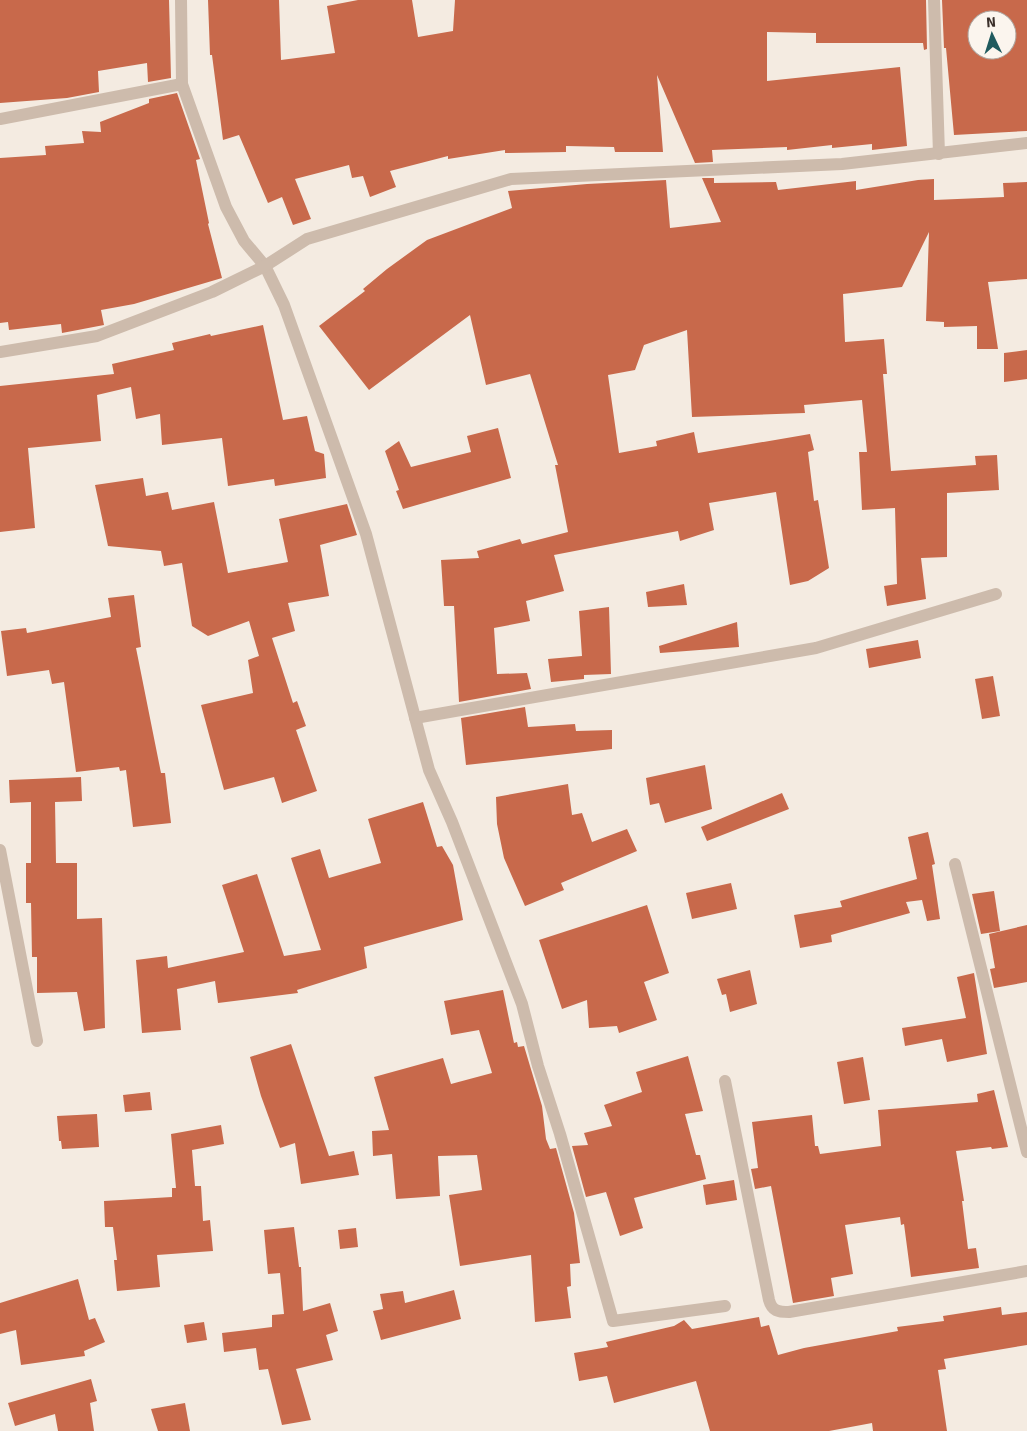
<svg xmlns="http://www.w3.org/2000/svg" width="1027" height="1431" font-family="Signika,sans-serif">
	<rect width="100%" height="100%" fill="#f4ebe1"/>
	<g fill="#c8694b" fill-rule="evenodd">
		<polygon points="0,0 169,0 171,78 148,82 147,63 98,71 99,92 67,98 0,103"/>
		<polygon points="208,0 279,0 281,60 335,53 327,6 358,0 412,0 418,37 453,31 455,0 926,0 927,49 924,50 923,43 816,43 816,33 767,32 767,81 900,67 907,146 872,150 872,144 832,148 832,145 787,150 787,147 712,150 713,162 695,163 657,75 663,152 615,152 614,147 566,146 566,152 505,153 505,150 448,159 448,156 390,171 396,187 370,197 363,176 352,178 349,165 295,179 311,219 293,225 282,197 268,203 239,135 223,140 212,55 210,55"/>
		<path d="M 942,0 L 1027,0 L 1027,131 L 954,135 L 946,48 L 944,48 ZM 977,20 L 1007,20 L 1007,50 L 977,50 Z"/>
		<polygon points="177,93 200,159 196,160 209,223 208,224 222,278 134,304 101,310 104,325 62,333 61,324 9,330 8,322 0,323 0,158 46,155 45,146 84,143 82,131 101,132 100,122 149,103 149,99"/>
		<polygon points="702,178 714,178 714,183 776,182 778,190 856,181 856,190 918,180 934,179 934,200 1004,197 1003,183 1027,182 1027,279 988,282 998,349 977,349 977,326 944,327 944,322 926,321 929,232 902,287 843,294 845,342 884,339 887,374 883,374 891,471 976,465 975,456 997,455 999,490 947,493 947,557 921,558 926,599 887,606 884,586 897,584 895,508 862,510 859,452 867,452 862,400 804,405 805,413 692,417 687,330 644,345 635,370 608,375 619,453 657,446 656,441 694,432 698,453 810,434 814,450 808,452 814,501 818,500 829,568 808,581 790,585 776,492 709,503 714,530 680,541 678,531 554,555 564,591 526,601 530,621 494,628 497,674 527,673 531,689 459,702 454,606 444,606 441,560 479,558 477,551 520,539 522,544 568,532 555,465 558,465 530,374 486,385 470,315 369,390 319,326 365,291 363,289 387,269 427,240 512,208 508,191 587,184 666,180 670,228 721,222"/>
		<polygon points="263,325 283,420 307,416 315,451 324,454 326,478 275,486 274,479 228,486 222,438 162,445 160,414 136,419 131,387 97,395 101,441 28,448 35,528 0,532 0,386 114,374 112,364 174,350 172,343 210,334 211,336"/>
		<polygon points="1027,350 1027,379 1004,382 1004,353"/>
		<polygon points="498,428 511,478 403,509 396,491 399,490 385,451 399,441 411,467 471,452 467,436"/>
		<polygon points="143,478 146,496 168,492 172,510 214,502 228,573 288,562 279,519 347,504 357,535 320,545 329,596 288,603 295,631 272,638 293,703 297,701 306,726 296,730 317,791 282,803 274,777 224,790 201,705 253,693 248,660 259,656 249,621 208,636 192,626 182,563 164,566 161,551 108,546 95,485"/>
		<polygon points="684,584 687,605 648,607 646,592"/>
		<polygon points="134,595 141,647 136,648 161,773 165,773 171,823 133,827 126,770 120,771 119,767 76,772 64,682 52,684 49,670 7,676 1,631 26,628 27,633 111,617 108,598"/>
		<polygon points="609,607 611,674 584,675 584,679 551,682 548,659 582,656 579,611"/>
		<polygon points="737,622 739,647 660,653 659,646"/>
		<polygon points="918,640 921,658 869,668 866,649"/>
		<polygon points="993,676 1000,716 982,719 975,679"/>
		<polygon points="525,707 528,727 575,724 576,731 612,730 612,749 466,765 461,718"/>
		<polygon points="705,765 712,809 665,823 659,803 650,805 646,778"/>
		<polygon points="81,777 82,801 55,802 56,863 77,863 77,919 102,918 105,1028 84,1031 77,992 37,993 37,957 32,957 31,903 26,903 26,863 31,863 31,802 10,803 9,780"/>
		<polygon points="568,784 572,815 582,813 592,842 627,829 637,851 561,883 564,890 525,906 504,858 497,824 496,797"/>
		<polygon points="782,793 789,809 707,841 701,827"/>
		<polygon points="423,802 437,847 442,846 453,865 463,920 364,947 367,968 297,990 298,993 218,1003 215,981 177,989 181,1030 142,1033 136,960 167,956 168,968 244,952 222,885 257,874 284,956 321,950 291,858 320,849 329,878 381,863 368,819"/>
		<polygon points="928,832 935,864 932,865 940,919 927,921 922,900 906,902 910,913 831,935 832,942 800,948 794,915 842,907 840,901 917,879 908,837"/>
		<polygon points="731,883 737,909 692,919 686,893"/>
		<polygon points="994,891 1000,931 981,934 972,894"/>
		<polygon points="647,905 669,973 644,982 657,1020 619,1033 617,1026 589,1028 587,1000 562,1009 539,940"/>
		<polygon points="1027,925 1027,982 994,988 990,969 995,968 989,934"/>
		<polygon points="750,970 757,1004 730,1012 726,994 722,995 717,979"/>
		<polygon points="974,973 987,1054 947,1062 942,1039 905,1046 902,1028 966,1018 957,977"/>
		<polygon points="503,990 514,1043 517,1042 518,1047 524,1046 542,1106 546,1139 550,1149 556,1148 574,1213 580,1263 570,1264 571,1286 567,1287 571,1318 535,1322 531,1255 460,1266 449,1195 482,1190 477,1155 438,1156 440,1196 396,1199 392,1154 373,1156 372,1131 389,1130 374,1077 443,1058 451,1084 492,1073 479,1030 451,1035 444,1001"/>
		<polygon points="291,1044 329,1156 354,1151 359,1175 301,1184 295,1143 280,1148 261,1096 250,1057"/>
		<polygon points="688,1056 703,1111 685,1114 696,1155 700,1155 706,1179 634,1198 643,1228 620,1236 606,1192 586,1197 572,1146 588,1145 584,1133 612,1126 604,1105 642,1092 636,1072"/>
		<polygon points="863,1057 870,1100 844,1104 837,1062"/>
		<polygon points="994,1090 1008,1147 992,1149 991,1147 956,1151 964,1201 962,1201 968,1249 976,1248 979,1268 911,1277 904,1224 901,1225 900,1217 845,1225 853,1274 831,1278 834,1296 793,1303 771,1186 755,1189 751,1169 758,1168 752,1122 812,1115 815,1146 818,1146 820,1154 881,1146 878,1110 978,1102 977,1094"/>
		<polygon points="150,1092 152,1110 125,1112 123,1095"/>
		<polygon points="97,1114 99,1147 62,1149 61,1141 59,1141 57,1116"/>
		<polygon points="221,1125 224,1144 192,1150 195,1186 201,1186 203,1221 210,1220 213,1251 157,1255 160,1287 117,1291 114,1260 117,1260 113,1227 105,1227 104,1201 172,1197 172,1188 176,1188 171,1134"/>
		<polygon points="734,1180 737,1200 706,1205 703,1185"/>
		<polygon points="294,1227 299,1267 301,1267 303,1311 330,1303 338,1331 326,1335 333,1360 296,1369 311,1420 282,1425 268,1369 259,1370 256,1348 224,1352 222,1333 272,1327 272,1315 284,1314 280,1273 268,1274 264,1230"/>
		<polygon points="356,1228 358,1247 340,1249 338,1230"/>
		<polygon points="78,1279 89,1320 95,1318 105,1342 84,1351 85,1356 21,1365 16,1330 0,1334 0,1303"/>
		<polygon points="454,1290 461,1319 381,1340 373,1311 383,1309 380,1294 403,1291 405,1303"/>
		<polygon points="1001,1307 1002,1315 1027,1312 1027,1345 944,1359 946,1369 938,1370 947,1431 873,1431 872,1423 829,1431 710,1431 696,1381 614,1403 607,1376 579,1381 574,1353 608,1347 606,1342 674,1326 684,1320 692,1329 759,1317 761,1327 769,1325 778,1355 804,1348 898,1331 897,1327 944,1321 943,1316"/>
		<polygon points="204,1322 207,1340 187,1343 184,1325"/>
		<polygon points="91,1379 97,1401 90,1403 94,1431 58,1431 55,1414 15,1426 8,1403"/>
		<polygon points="185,1403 190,1431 158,1431 151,1409"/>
	</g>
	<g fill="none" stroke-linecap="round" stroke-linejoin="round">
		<g stroke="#cdbbac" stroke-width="12">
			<polyline points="181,0 182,84 226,207 244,241 265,266 284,305 366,534 429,770 452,822 522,1004 538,1066 560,1134 613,1321 725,1306"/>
			<polyline points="934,0 939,154"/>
			<polyline points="0,119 182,84"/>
			<polyline points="0,352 97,336 212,292 265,266 307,239 511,179 842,164 1027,143"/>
			<polyline points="415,718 816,648 996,594"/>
			<polyline points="0,850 37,1041"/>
			<polyline points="955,864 1027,1152"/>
			<path d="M 725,1081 L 769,1300 C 772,1311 778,1312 789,1312 L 1027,1271"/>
		</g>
	</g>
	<g transform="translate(992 35) rotate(356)"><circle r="24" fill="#fbf5ee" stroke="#aea6a0"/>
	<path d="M0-4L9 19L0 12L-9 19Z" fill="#1f5a5e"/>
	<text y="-8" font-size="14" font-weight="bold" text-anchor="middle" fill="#3b302b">N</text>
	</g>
</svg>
